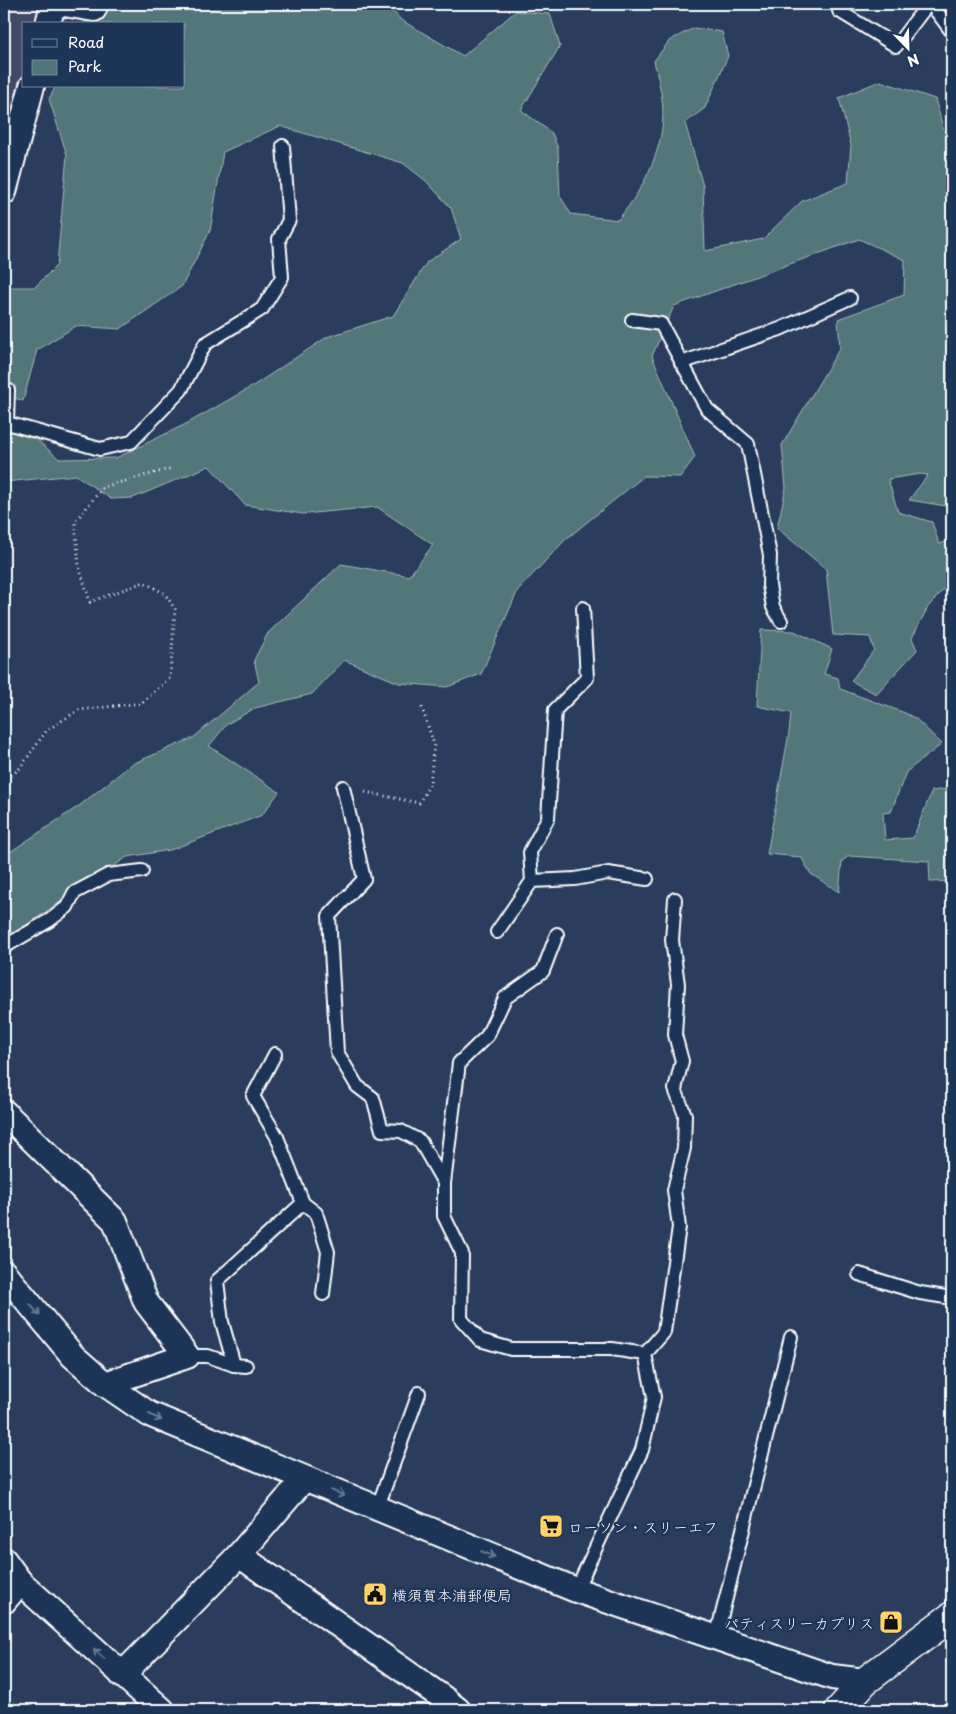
<svg xmlns="http://www.w3.org/2000/svg" width="956" height="1714" font-family="'Playpen Sans','Klee One',sans-serif">
	<rect width="100%" height="100%" fill="#2b3d5c"/>
	<filter id="ink" filterUnits="userSpaceOnUse"><feTurbulence type="fractalNoise" baseFrequency=".02" numOctaves="2"/><feDisplacementMap in="SourceGraphic" scale="10" xChannelSelector="R" yChannelSelector="G"/><feConvolveMatrix kernelMatrix="1 2 1 2 8 2 1 2 1" color-interpolation-filters="sRGB"/></filter>
	<g filter="url(#ink)">
		<polygon fill="#3f4a66" points="4,4 28,4 27,6 44,13 41,24 24,24 24,86 4,171"/>
		<g fill="#527678" stroke="#a8babc">
			<path d="M 91,4 L 386,4 L 401,20 L 463,56 L 516,11 L 550,14 L 560,46 L 521,110 L 552,133 L 558,149 L 560,196 L 571,214 L 618,220 C 645,187 668,143 662,99 C 660,86 657,73 654,61 L 670,40 L 694,28 L 722,32 L 728,56 L 705,108 L 685,123 L 703,186 L 705,251 L 763,239 L 802,201 L 848,183 L 851,145 L 839,98 L 880,81 L 935,99 L 952,159 L 952,507 L 909,500 L 928,475 L 920,474 L 888,479 L 898,512 L 932,522 L 939,544 L 952,540 L 952,580 L 928,607 L 912,638 L 917,650 L 876,694 L 851,681 L 874,650 L 870,637 L 833,635 L 826,569 L 777,528 L 786,488 L 782,445 L 840,348 L 838,319 L 904,295 L 905,260 L 859,239 L 674,306 L 652,356 L 695,457 L 680,477 L 644,476 L 565,540 L 518,590 L 481,674 L 447,687 L 399,683 L 344,660 L 312,694 L 255,708 L 227,724 L 209,746 L 279,792 L 262,815 L 170,850 L 127,857 L 4,940 L 4,856 L 79,806 L 132,764 L 193,738 L 259,682 L 254,660 L 268,633 L 341,564 L 409,576 L 433,545 L 377,507 L 303,514 L 245,505 L 209,466 L 133,498 L 111,499 L 76,475 L 4,482 L 4,418 L 13,419 L 59,459 L 116,458 L 188,423 L 253,386 L 327,337 L 393,316 L 427,262 L 461,239 L 451,208 L 426,181 L 403,163 L 280,126 L 223,152 L 210,231 L 182,286 L 120,329 L 76,326 L 37,350 L 23,401 L 4,394 L 4,385 L 8,378 L 4,369 L 4,287 L 35,287 L 57,265 L 67,155 L 49,99 L 56,86 L 184,86 L 184,24 L 84,24 Z"/>
			<polygon points="761,630 794,631 832,649 824,674 838,678 840,689 905,713 916,719 942,744 906,772 891,812 883,813 885,840 913,838 932,791 952,788 952,881 930,882 929,861 849,856 842,861 839,892 811,874 801,857 767,854 789,733 791,713 757,706"/>
		</g>
		<g fill="none" stroke-linecap="round" stroke-linejoin="round">
			<g stroke="#fff" stroke-width="16">
				<g id="lane">
					<polyline points="931,4 952,32"/>
					<polyline points="839,11 896,46 928,4"/>
					<polyline points="632,320 661,324 707,409 748,444 770,555 769,585 773,607 781,621"/>
					<polyline points="681,363 780,329 850,298"/>
					<polyline points="4,392 8,390 7,423 100,449 131,442 181,390 205,344 262,309 282,277 279,239 289,220 283,146"/>
					<polyline points="343,787 364,879 329,916 337,1052 357,1086 373,1098 382,1130 401,1131 420,1141 444,1183 444,1216 462,1253 461,1319 480,1340 511,1349 612,1349 645,1354"/>
					<polyline points="532,881 530,852 548,818 555,710 587,678 583,608"/>
					<polyline points="497,932 532,881 575,879 608,873 647,879"/>
					<polyline points="4,947 50,920 67,907 74,893 108,875 142,871"/>
					<polyline points="444,1183 459,1063 487,1036 505,998 543,971 557,934"/>
					<polyline points="303,1203 316,1213 328,1252 323,1294"/>
					<polyline points="859,1274 920,1293 952,1298"/>
					<polyline points="187,1356 208,1356 234,1365 246,1366"/>
					<polyline points="234,1365 222,1322 217,1281 303,1203 277,1137 253,1096 275,1054"/>
					<polyline points="377,1509 419,1393"/>
					<polyline points="576,1590 642,1450 654,1397 645,1354 664,1332 679,1227 674,1190 684,1148 685,1115 675,1089 682,1061 675,1035 678,984 672,940 675,899"/>
					<polyline points="716,1638 791,1337"/>
				</g>
			</g>
			<g stroke="#fff" stroke-width="28">
				<g id="street">
					<polyline points="64,4 94,9"/>
					<polyline points="48,24 53,4"/>
					<polyline points="4,192 32,86"/>
					<polyline points="4,1112 115,1221 146,1302 187,1356 105,1384"/>
					<polyline points="4,1273 73,1356 105,1384 149,1414 576,1590 832,1677 865,1681"/>
					<polyline points="239,1555 443,1698 458,1710"/>
					<polyline points="4,1560 20,1582 162,1710"/>
					<polyline points="4,1601 20,1582"/>
					<polyline points="122,1675 239,1555 304,1479"/>
				</g>
			</g>
			<g stroke="#fff" stroke-width="31">
				<polyline id="secondary" points="839,1710 865,1681 952,1616"/>
			</g>
			<g stroke="#fff" stroke-width="3" stroke-dasharray="1 4" stroke-linecap="butt">
				<polyline points="4,782 20,768 47,730 79,710 142,703 170,678 175,609 165,594 144,582 90,602 79,566 75,522 103,487 173,468"/>
				<polyline points="365,792 419,803 430,784 434,744 421,705"/>
			</g>
			<use href="#lane" stroke="#1d3557" stroke-width="12"/>
			<use href="#street" stroke="#1d3557" stroke-width="24"/>
			<use href="#secondary" stroke="#1d3557" stroke-width="28"/>
		</g>
		<defs><path id="oneway-shaft" d="M-6 0H5M1.5-3L5.5 0L1.5 3" fill="none" stroke-width="1.6" stroke-linecap="round" stroke-linejoin="round" transform="scale(1.25)"/></defs>
		<g stroke="#6c7c92">
			<use href="#oneway-shaft" transform="translate(35 1310) rotate(50)"/>
			<use href="#oneway-shaft" transform="translate(155 1417) rotate(26)"/>
			<use href="#oneway-shaft" transform="translate(338 1493) rotate(22)"/>
			<use href="#oneway-shaft" transform="translate(488 1554) rotate(22)"/>
			<use href="#oneway-shaft" transform="translate(99 1654) rotate(-138)"/>
		</g>
	</g>
	<defs>
		<g id="supermarket-square" transform="scale(1.25)"><rect x="-9" y="-9" width="18" height="18" rx="4" fill="#ffd166" stroke="#1d3557"/><path d="M-6-5.5h2.5l.6 2H6L4.5 2H-2.5L-4.4-4H-6ZM-1.5 3.2a1.3 1.3 0 1 0 .1 0ZM3 3.2a1.3 1.3 0 1 0 .1 0Z" fill="#111"/></g>
		<g id="civic-square" transform="scale(1.25)"><rect x="-9" y="-9" width="18" height="18" rx="4" fill="#ffd166" stroke="#1d3557"/><path d="M-.6-6.5H3V-4.5H.6V-3L4-1V1h2V6H-6V1h2V-1L-.6-3ZM-1.2 2.5V6h2.4V2.5Z" fill="#111"/></g>
		<g id="shop-square" transform="scale(1.25)"><rect x="-9" y="-9" width="18" height="18" rx="4" fill="#ffd166" stroke="#1d3557"/><path d="M-5-2.5h2.3a2.7 3.5 0 0 1 5.4 0H5L5.5 6h-11ZM-1.5-2.5h3a1.5 2.3 0 0 0-3 0Z" fill="#111"/></g>
	</defs>
	<g fill-rule="evenodd">
		<use href="#supermarket-square" x="551" y="1526"/>
		<use href="#civic-square" x="375" y="1594"/>
		<use href="#shop-square" x="891" y="1622"/>
	</g>
	<g text-anchor="middle" dominant-baseline="central" stroke-width="4.5" stroke-linejoin="round" paint-order="stroke">
		<g font-size="15" fill="#fff" stroke="#1d3557" text-anchor="start">
			<text x="568" y="1526">ローソン・スリーエフ</text>
			<text x="392" y="1594">横須賀本浦郵便局</text>
			<text x="874" y="1622" text-anchor="end">パティスリーカプリス</text>
		</g>
	</g>
	<rect width="956" height="1714" fill="none" stroke="#1d3557" stroke-width="20"/>
	<rect x="10" y="10" width="936" height="1694" fill="none" stroke="#fff" stroke-width="2" filter="url(#ink)"/>
	<rect x="22" y="22" width="162" height="65" fill="#1d3557" stroke="#77869a"/>
	<rect x="32" y="39" width="25" height="8" fill="#1d3557" stroke="#77869a"/>
	<text x="68" y="48" font-size="15" fill="#ffffff">Road</text>
	<rect x="32" y="60" width="25" height="15" fill="#527678" stroke="#77869a"/>
	<text x="68" y="72" font-size="15" fill="#ffffff">Park</text>
	<g transform="translate(908 48) rotate(157)" stroke="#1d3557" stroke-width="4" paint-order="stroke">
	<path d="M0-4L9 19L0 12L-9 19Z" fill="#ffffff"/>
	<text y="-8" font-size="14" font-weight="bold" text-anchor="middle" fill="#ffffff">N</text>
	</g>
</svg>
